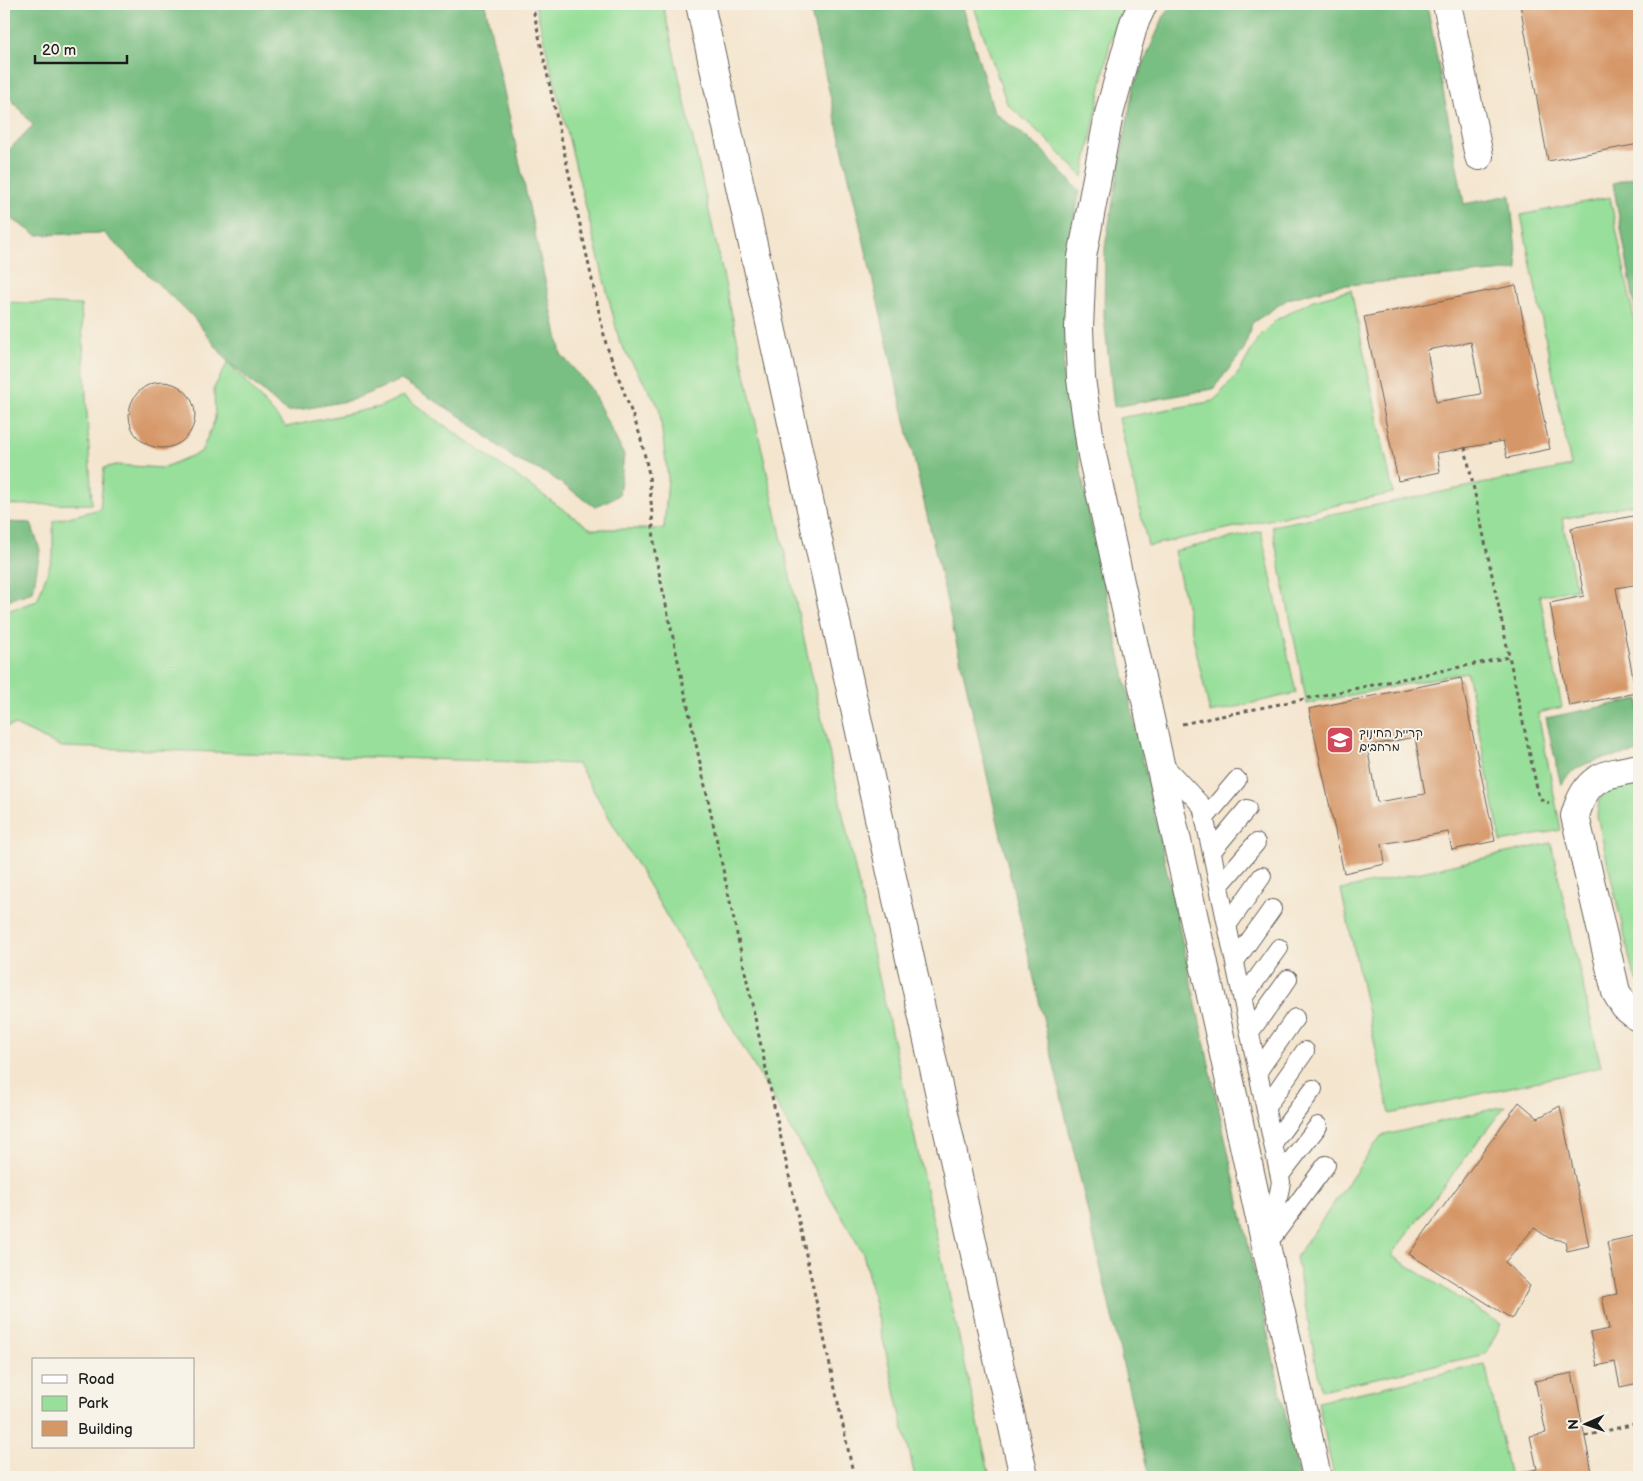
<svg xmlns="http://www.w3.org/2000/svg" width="1643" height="1481" font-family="'Balsamiq Sans','Playpen Sans Hebrew',sans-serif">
	<rect width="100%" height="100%" fill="#f7f3e8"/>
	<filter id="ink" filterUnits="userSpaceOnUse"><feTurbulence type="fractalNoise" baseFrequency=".02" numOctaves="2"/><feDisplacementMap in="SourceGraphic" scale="10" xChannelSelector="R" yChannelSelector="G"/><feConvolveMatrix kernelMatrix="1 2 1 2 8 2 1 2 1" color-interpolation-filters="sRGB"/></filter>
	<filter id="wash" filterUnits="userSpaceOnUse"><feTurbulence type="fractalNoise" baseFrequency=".0096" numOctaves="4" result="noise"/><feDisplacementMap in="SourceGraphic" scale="20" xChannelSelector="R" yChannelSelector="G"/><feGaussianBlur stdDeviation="1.12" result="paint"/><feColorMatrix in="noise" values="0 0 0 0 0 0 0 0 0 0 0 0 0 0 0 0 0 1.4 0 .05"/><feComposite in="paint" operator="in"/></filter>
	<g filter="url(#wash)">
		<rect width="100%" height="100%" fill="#f4e5ce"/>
		<g fill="#97df9a" stroke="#5a7e5b">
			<polygon points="535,4 663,4 990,1477 915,1477 863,1253 578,764 62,747 15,725 4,727 4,612 37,601 53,556 53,521 100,509 104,468 116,465 162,468 201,452 215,419 214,388 228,362 286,427 379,407 403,396 591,529 664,529 668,478 659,407 620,343"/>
			<polygon points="973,4 1126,4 1110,42 1083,177 1044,137 1007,104"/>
			<polygon points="1610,197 1639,344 1639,503 1562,519 1576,589 1540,596 1562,707 1538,713 1561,830 1501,842 1467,672 1307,704 1272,526 1571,466 1521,215"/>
			<polygon points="1351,290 1393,493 1148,546 1119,418 1214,401 1240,371 1258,338 1276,320 1313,300"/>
			<polygon points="4,302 81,305 92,504 4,505"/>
			<polygon points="1261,531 1296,693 1210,713 1174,551"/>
			<polygon points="1639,783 1639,983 1633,973 1597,816 1599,800 1612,787"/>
			<polygon points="1551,843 1601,1067 1390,1114 1341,890"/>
			<polygon points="1505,1106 1391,1255 1501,1324 1486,1354 1321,1390 1296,1257 1381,1136"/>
			<polygon points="1485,1364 1510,1477 1334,1477 1318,1402"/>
		</g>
		<g fill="#79be82" stroke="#4a6d4f">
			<polygon points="4,4 485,4 561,354 591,389 624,455 619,495 595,507 548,474 516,460 463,418 401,380 352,400 287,412 228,362 193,317 104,233 37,235 4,214 4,155 33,125 4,91"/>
			<polygon points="809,4 962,4 994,112 1041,149 1080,192 1072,227 1063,371 1087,504 1299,1477 1149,1477"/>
			<polygon points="1172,4 1427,4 1464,204 1510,195 1518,270 1336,286 1288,299 1252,323 1244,350 1213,389 1114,407 1104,317 1105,247 1133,88 1163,18"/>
			<polygon points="1639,176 1639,330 1613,183"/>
			<polygon points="4,522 31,523 40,550 33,592 4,601"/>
			<path d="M 1639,699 L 1639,752 C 1611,758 1577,758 1561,785 L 1546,718 Z"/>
		</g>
		<g id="blocks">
			<g fill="#d69767" fill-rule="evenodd">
				<polygon points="1520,4 1639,4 1639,144 1548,161"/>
				<path d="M 1516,285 L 1550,449 L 1507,458 L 1503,441 L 1437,453 L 1440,472 L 1398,481 L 1364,317 ZM 1471,342 L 1481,394 L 1436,402 L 1427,350 Z"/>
				<circle cx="162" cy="415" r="33"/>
				<polygon points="1638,515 1639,584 1616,588 1636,693 1569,706 1550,603 1584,596 1571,528"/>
				<path d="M 1461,678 L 1495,841 L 1452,850 L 1448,832 L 1382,844 L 1385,864 L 1344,873 L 1309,709 ZM 1415,737 L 1425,794 L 1377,802 L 1367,746 Z"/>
				<polygon points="1519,1102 1538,1118 1560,1106 1589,1246 1567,1251 1565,1241 1549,1238 1534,1228 1505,1262 1530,1286 1512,1319 1409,1254"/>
				<polygon points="1639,1235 1639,1383 1620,1387 1615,1362 1597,1366 1590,1333 1609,1329 1602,1297 1617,1294 1607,1242"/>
				<polygon points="1572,1373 1593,1477 1520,1477 1519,1473 1537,1469 1530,1436 1546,1433 1535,1381"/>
			</g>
		</g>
	</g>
	<g filter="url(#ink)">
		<use href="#blocks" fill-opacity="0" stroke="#68625a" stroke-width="1"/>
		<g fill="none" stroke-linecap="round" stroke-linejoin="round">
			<g stroke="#68625a" stroke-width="20">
				<g id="lane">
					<polyline points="1162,763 1202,806 1281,1182 1270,1241"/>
					<polyline points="1205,818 1237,780"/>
					<polyline points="1212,851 1247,809"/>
					<polyline points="1219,886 1256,843"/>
					<polyline points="1228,924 1262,876"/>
					<polyline points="1235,961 1272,909"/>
					<polyline points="1243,998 1279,948"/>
					<polyline points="1250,1032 1288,979"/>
					<polyline points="1258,1071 1295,1018"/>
					<polyline points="1266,1107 1305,1051"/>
					<polyline points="1273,1143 1313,1089"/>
					<polyline points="1280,1175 1318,1126"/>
					<polyline points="1274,1235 1326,1165"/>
				</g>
			</g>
			<g stroke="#68625a" stroke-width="30">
				<g id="street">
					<polyline points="1143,4 1134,23 1109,114 1082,257 1079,328 1081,379 1092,455 1317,1477"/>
					<polyline points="1447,4 1479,156"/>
					<path d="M 1639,768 C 1602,775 1586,776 1575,816 L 1616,992 L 1625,1007 L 1639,1018"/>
				</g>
			</g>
			<g stroke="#68625a" stroke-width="30">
				<polyline id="primary" points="700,4 1024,1477"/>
			</g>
			<g stroke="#68625a" stroke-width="3" stroke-dasharray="4 4" stroke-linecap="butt">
				<polyline points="532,4 606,344 640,435 649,474 655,554 854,1477"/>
				<polyline points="1465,447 1539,798 1549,803"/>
				<polyline points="1182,724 1509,657"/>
				<polyline points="1585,1436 1639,1423"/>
			</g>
			<use href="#lane" stroke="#fff" stroke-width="18"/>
			<use href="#street" stroke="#fff" stroke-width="28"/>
			<use href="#primary" stroke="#fff" stroke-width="28"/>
		</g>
	</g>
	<defs>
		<g id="school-square" transform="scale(1.4375)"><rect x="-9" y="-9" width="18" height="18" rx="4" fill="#d1495b" stroke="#f7f3e8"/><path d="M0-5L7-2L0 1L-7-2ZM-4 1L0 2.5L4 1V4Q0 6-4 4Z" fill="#fff"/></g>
	</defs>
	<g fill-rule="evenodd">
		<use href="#school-square" x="1340" y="740"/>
	</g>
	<g text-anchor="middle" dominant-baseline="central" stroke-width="4" stroke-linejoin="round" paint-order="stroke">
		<g font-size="12" fill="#1c1c1c" stroke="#f7f3e8" text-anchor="start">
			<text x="1359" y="733">קריית החינוך<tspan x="1359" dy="14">מרחבים</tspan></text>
		</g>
	</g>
	<rect width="1643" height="1481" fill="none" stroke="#f7f3e8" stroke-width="20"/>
	<rect x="32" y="1358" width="162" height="90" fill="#f7f3e8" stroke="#9f9d96"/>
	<rect x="42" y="1375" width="25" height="8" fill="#ffffff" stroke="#9f9d96"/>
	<text x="78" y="1384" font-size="15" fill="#1c1c1c">Road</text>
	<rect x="42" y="1396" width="25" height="15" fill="#97df9a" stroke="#9f9d96"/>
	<text x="78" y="1408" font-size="15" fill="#1c1c1c">Park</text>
	<rect x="42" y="1421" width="25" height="15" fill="#d69767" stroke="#9f9d96"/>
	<text x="78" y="1434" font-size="15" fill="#1c1c1c">Building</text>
	<g transform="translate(1586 1424) rotate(268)" stroke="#f7f3e8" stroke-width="4" paint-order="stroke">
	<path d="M0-4L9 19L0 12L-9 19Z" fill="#1c1c1c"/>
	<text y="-8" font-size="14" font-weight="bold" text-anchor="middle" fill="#1c1c1c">N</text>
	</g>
	<path d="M35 55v8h92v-8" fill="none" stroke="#1c1c1c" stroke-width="2.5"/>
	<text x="42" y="55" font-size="15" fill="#1c1c1c" stroke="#f7f3e8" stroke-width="4" paint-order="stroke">20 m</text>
</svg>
